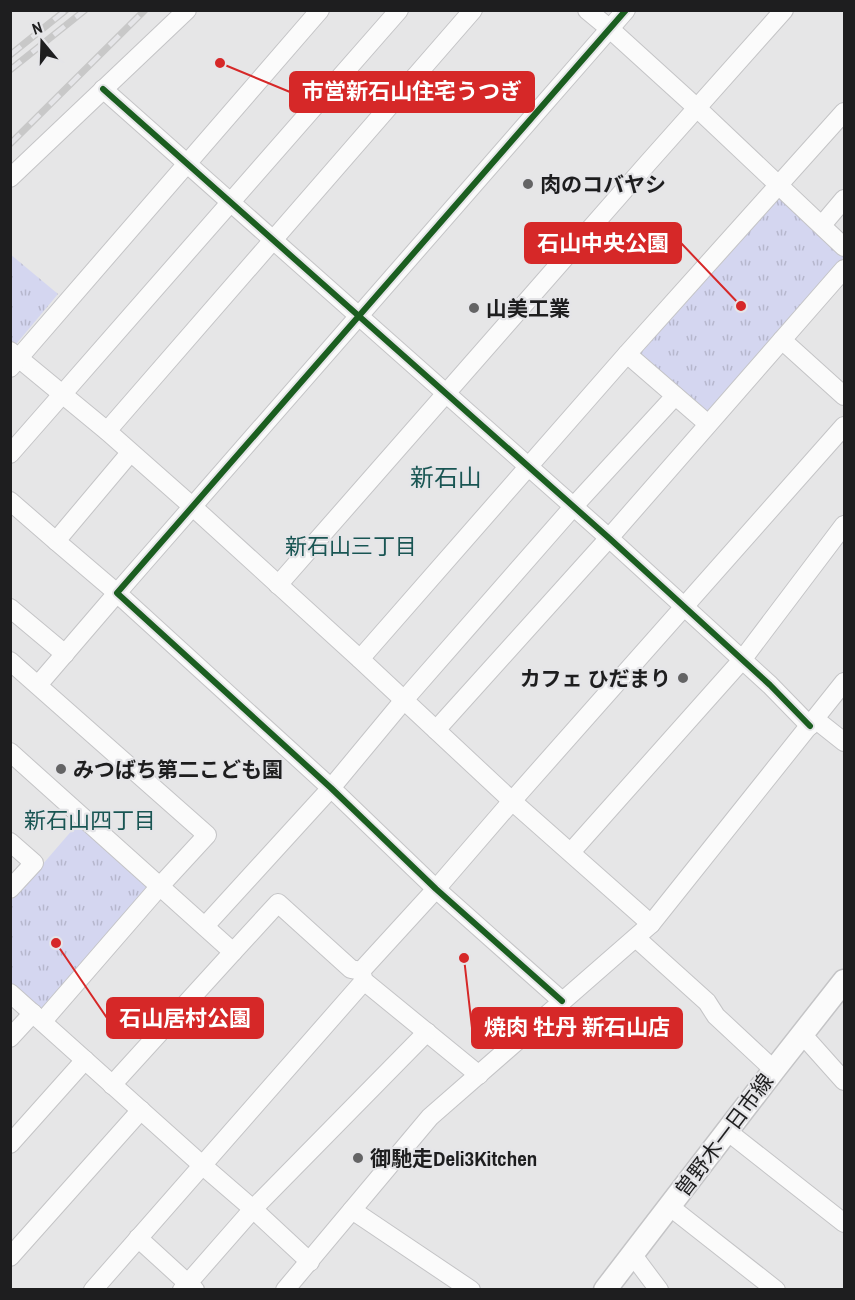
<svg xmlns="http://www.w3.org/2000/svg" width="855" height="1300" font-family="'Archivo Narrow','Noto Sans JP',sans-serif">
	<defs>
		<pattern id="grass-tufts" width="24" height="20" patternUnits="userSpaceOnUse" patternTransform="scale(1.5)"><rect width="24" height="20" fill="#d4d6f0"/><path d="M3 7l-1-3M5 7V3M7 7l1-3M15 17l-1-3M17 17v-4M19 17l1-3" fill="none" stroke="#b6b7cd"/></pattern>
	</defs>
	<rect width="100%" height="100%" fill="#e6e6e7"/>
	<g fill="url(#grass-tufts)">
		<polygon points="779,195 844,253 844,257 705,416 636,355"/>
		<polygon points="10,254 58,294 12,349 10,348"/>
		<polygon points="80,821 151,884 46,1007 38,1009 11,985 11,901"/>
	</g>
	<g fill="none" stroke-linecap="round" stroke-linejoin="round">
		<g stroke="#c4c4c6" stroke-width="20">
			<g id="minor">
				<polyline points="587,10 610,29 697,108 844,247"/>
				<polyline points="103,89 609,538 770,685 810,726"/>
				<polyline points="10,178 187,10"/>
				<polyline points="822,225 844,199"/>
				<polyline points="782,340 844,396"/>
				<polyline points="10,351 107,431 193,507 360,659 512,801 651,924"/>
				<polyline points="627,354 708,424"/>
				<polyline points="10,368 320,10"/>
				<polyline points="107,431 473,10"/>
				<polyline points="10,454 399,10"/>
				<polyline points="10,501 56,541 117,593 38,685"/>
				<polyline points="56,541 130,453"/>
				<polyline points="278,585 647,164 784,10"/>
				<polyline points="10,608 65,654"/>
				<polyline points="360,659 627,354 844,112"/>
				<polyline points="10,661 207,835 160,886 43,1021"/>
				<polyline points="815,719 844,742"/>
				<polyline points="436,730 609,538 844,269"/>
				<polyline points="10,752 233,952"/>
				<polyline points="10,842 34,863 10,889"/>
				<polyline points="571,852 742,660 844,525"/>
				<polyline points="205,926 331,788 404,700 573,507 675,396"/>
				<polyline points="636,938 707,1002 716,1016 774,1070"/>
				<polyline points="361,971 436,889 512,801 844,426"/>
				<polyline points="10,993 202,1165 253,1209 310,1262"/>
				<polyline points="562,1001 436,889 331,788 117,593 626,10"/>
				<polyline points="802,1034 844,1081"/>
				<polyline points="10,1038 33,1013"/>
				<polyline points="112,1085 233,952 278,903 351,969 361,971 364,981 479,1075"/>
				<polyline points="727,1131 844,1223"/>
				<polyline points="10,1144 85,1060"/>
				<polyline points="669,1206 776,1290"/>
				<polyline points="352,1210 471,1290"/>
				<polyline points="138,1238 195,1290"/>
				<polyline points="632,1254 659,1290"/>
				<polyline points="10,1257 141,1110"/>
				<polyline points="93,1290 364,981"/>
				<polyline points="182,1290 253,1209 427,1032"/>
				<polyline points="285,1290 430,1117 651,924 844,682"/>
			</g>
		</g>
		<g stroke="#c4c4c6" stroke-width="25">
			<polyline id="major" points="605,1290 774,1070 844,981"/>
		</g>
		<use href="#minor" stroke="#fbfbfb" stroke-width="18"/>
		<use href="#major" stroke="#fbfbfb" stroke-width="22"/>
		<g stroke="#c8c8c8" stroke-width="7">
			<g id="rail">
				<polyline points="10,55 66,10"/>
				<polyline points="10,70 85,10"/>
				<polyline points="10,144 145,10"/>
			</g>
		</g>
		<use href="#rail" stroke="#e5e5e8" stroke-width="4.5" stroke-dasharray="14" stroke-linecap="butt"/>
		<g stroke="#e5e5e8" stroke-width="10">
			<g id="cycleway">
				<polyline points="103,89 609,538 770,685 810,726"/>
				<polyline points="562,1001 436,889 331,788 117,593 626,10"/>
			</g>
		</g>
		<use href="#cycleway" stroke="#1b5e20" stroke-width="6"/>
	</g>
	<g fill="#646465" stroke="#e5e5e8" stroke-width="2">
		<circle cx="528" cy="184" r="6"/>
		<circle cx="474" cy="308" r="6"/>
		<circle cx="683" cy="678" r="6"/>
		<circle cx="61" cy="769" r="6"/>
		<circle cx="358" cy="1158" r="6"/>
	</g>
	<g text-anchor="middle" dominant-baseline="central" stroke-width="4.5" stroke-linejoin="round" paint-order="stroke">
		<g font-size="21" font-weight="bold" fill="#1e1e1f" stroke="#e5e5e8" text-anchor="start">
			<text x="540" y="184">肉のコバヤシ</text>
			<text x="486" y="308">山美工業</text>
			<text x="671" y="678" text-anchor="end">カフェ ひだまり</text>
			<text x="73" y="769">みつばち第二こども園</text>
			<text x="370" y="1158">御馳走Deli3Kitchen</text>
		</g>
		<g font-size="21" fill="#1e1e1f" stroke="#e5e5e8">
			<text transform="translate(724 1135) rotate(-53)">曽野木一日市線</text>
		</g>
		<g font-size="22" fill="#195553" stroke="#e5e5e8">
			<text x="351" y="546">新石山三丁目</text>
			<text x="90" y="820">新石山四丁目</text>
		</g>
		<g font-size="24" fill="#195553" stroke="#e5e5e8">
			<text x="446" y="477">新石山</text>
		</g>
	</g>
	<path fill="none" stroke="#d62828" stroke-width="2" d="M220 63L290 92M741 306L681 243M56 943L107 1018M464 958L472 1028"/>
	<g fill="#d62828" stroke="#e5e5e8" stroke-width="2">
		<circle cx="220" cy="63" r="6"/>
		<circle cx="741" cy="306" r="6"/>
		<circle cx="56" cy="943" r="6"/>
		<circle cx="464" cy="958" r="6"/>
	</g>
	<g fill="#d62828" stroke="#d62828" stroke-width="2">
		<rect x="290" y="72" width="244" height="40" rx="6"/>
		<rect x="525" y="223" width="156" height="40" rx="6"/>
		<rect x="107" y="998" width="156" height="40" rx="6"/>
		<rect x="472" y="1008" width="210" height="40" rx="6"/>
	</g>
	<g font-size="22" text-anchor="middle" font-weight="bold" fill="#fff">
		<text x="412" y="99">市営新石山住宅うつぎ</text>
		<text x="603" y="251">石山中央公園</text>
		<text x="185" y="1026">石山居村公園</text>
		<text x="577" y="1035">焼肉 牡丹 新石山店</text>
	</g>
	<rect width="855" height="1300" fill="none" stroke="#1e1e1f" stroke-width="24"/>
	<g transform="translate(42 42) rotate(341)" stroke="#e5e5e8" stroke-width="4.5" paint-order="stroke">
	<path d="M0-4.5L10 22L0 15L-10 22Z" fill="#1e1e1f"/>
	<text y="-9" font-size="16" font-weight="bold" text-anchor="middle" fill="#1e1e1f">N</text>
	</g>
</svg>
